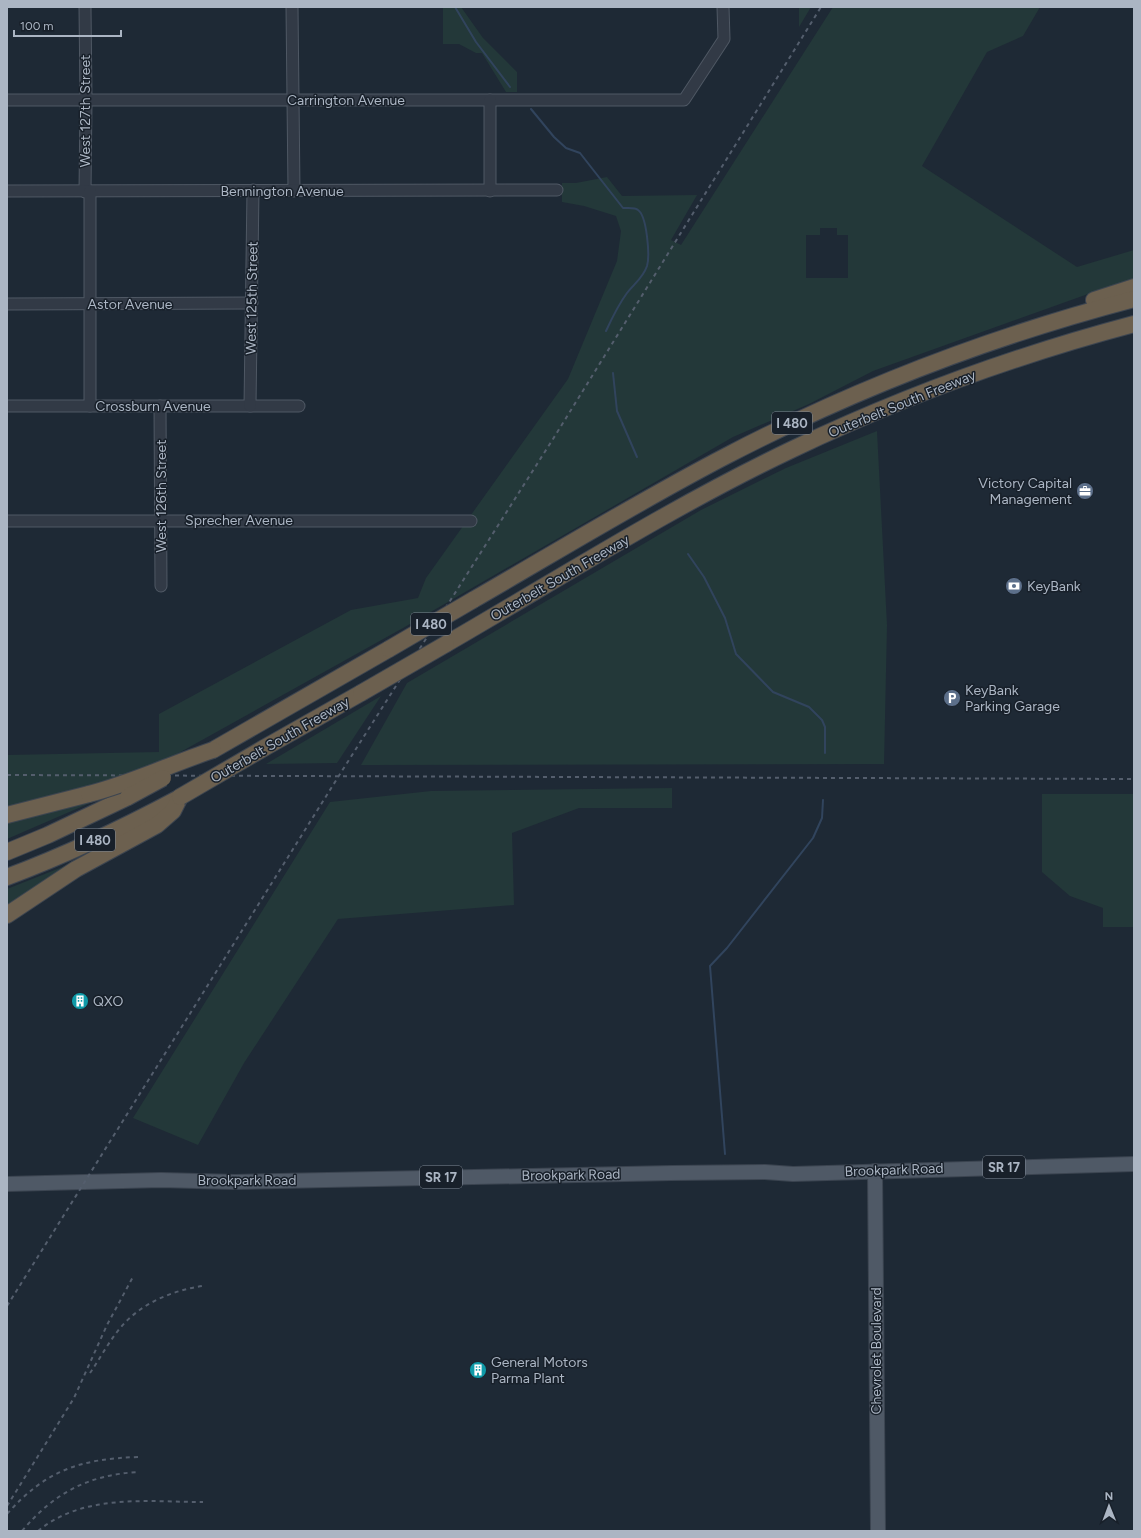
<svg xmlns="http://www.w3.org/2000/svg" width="1141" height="1538" font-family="Figtree,sans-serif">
	<rect width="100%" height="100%" fill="#1e2935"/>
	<g fill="#233839" fill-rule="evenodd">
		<polygon points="443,7 461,7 483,38 517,72 517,92 506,92 482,53 476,53 459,44 443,44"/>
		<polygon points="799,7 811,7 799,27"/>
		<path d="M 833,7 L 1040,7 L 1023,36 L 987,52 L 922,166 L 1077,267 L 1134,250 L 1134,282 L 1088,294 L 873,371 L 809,404 L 733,437 L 403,628 L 168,759 L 87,789 L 7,808 L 7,755 L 159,752 L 159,714 L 351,610 L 418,598 L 426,578 L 568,379 L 617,261 L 621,231 L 616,216 L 584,206 L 562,202 L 562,183 L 576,183 L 607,177 L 622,196 L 697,195 L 671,240 L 681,245 ZM 820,228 L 837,228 L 837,235 L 848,235 L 848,278 L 806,278 L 806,235 L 820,235 Z"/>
		<polygon points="877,431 887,625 884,764 361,765 407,683 701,510 786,468"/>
		<polygon points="381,696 337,763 266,764"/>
		<polygon points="672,788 672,808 579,808 512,833 514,905 338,919 244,1063 198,1145 133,1118 330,802 431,791"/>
		<polygon points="1042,794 1134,794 1134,927 1103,927 1103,908 1070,896 1042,872"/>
		<polygon points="97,800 7,839 7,819"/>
		<polygon points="70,864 7,910 7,889"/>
	</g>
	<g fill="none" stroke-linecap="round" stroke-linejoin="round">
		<g stroke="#31445d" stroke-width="2">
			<polyline points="455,7 476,42 510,87"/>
			<path d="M 531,109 L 554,137 L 566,148 L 580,153 L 623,208 C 628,208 635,207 638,210 C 647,216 650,256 647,266 C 643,278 634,284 627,293 C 618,305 612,318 606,331"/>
			<polyline points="613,373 617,411 637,457"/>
			<polyline points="688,554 704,577 725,618 736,654 773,692 809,707 822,720 825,727 825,753"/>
			<polyline points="725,1154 710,966 727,948 813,838 822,818 823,800"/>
		</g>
		<g stroke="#4f5864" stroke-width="13">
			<g id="minor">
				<polyline points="85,7 86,100 85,192"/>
				<polyline points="292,7 294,191"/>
				<polyline points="7,100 684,100 724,39 723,7"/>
				<polyline points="7,191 557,190"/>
				<polyline points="90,191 90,406"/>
				<polyline points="490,191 490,100"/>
				<polyline points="7,304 252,303"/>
				<polyline points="7,406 299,406"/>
				<polyline points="160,406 161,586"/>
				<polyline points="250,406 253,190"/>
				<polyline points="7,521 471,521"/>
			</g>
		</g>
		<g stroke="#3b4450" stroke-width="16">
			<g id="major">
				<polyline points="875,1171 878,1531"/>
				<polyline points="7,1184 161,1180 235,1182 672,1173 765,1172 793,1174 1134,1164"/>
			</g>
		</g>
		<g stroke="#3d4550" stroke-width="18">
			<g id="highway">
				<polyline points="1094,300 1134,287"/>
				<path d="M 473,600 C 558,551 641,500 728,455 C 857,388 993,336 1134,299"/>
				<path d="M 446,644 C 560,578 673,506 793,449 C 902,397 1017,355 1134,324"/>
				<polyline points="264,748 361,693"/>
				<polyline points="213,750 389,649"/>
				<polyline points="7,815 89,794"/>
				<polyline points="7,852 48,835 128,797"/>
				<path d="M 7,877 C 66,855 123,828 179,798"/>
				<polyline points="7,915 76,869 157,825 173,811 180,797"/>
			</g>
		</g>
		<use href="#minor" stroke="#323a46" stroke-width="11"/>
		<use href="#major" stroke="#4f5966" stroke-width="14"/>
		<use href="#highway" stroke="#6c604f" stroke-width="16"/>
		<g stroke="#545e6d" stroke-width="2" stroke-dasharray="4 4" stroke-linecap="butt">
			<polyline points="7,775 1134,779"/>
			<polyline points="7,1306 340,774 553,439 821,7"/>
			<path d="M 90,1373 C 99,1360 107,1345 117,1332 C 137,1305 170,1291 202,1286"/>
			<polyline points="7,1506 74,1398 107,1325 134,1275"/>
			<path d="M 7,1514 C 46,1470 80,1459 138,1457"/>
			<path d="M 22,1531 C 54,1493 88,1475 138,1472"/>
			<path d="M 38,1531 C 84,1493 148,1502 203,1502"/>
		</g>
		<g stroke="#3d4550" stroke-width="18" stroke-linecap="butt">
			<g id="highway-bridge">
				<polyline points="389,649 473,600"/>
				<polyline points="361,693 446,644"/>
				<path d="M 89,794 C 132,783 171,764 213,750"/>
				<polyline points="128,797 163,778"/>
				<polyline points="180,797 264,748"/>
			</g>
		</g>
		<use href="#highway-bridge" stroke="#6c604f" stroke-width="16"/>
	</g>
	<defs>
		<g id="office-disc" transform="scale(0.9)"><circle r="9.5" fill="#5c6f8a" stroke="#18202a"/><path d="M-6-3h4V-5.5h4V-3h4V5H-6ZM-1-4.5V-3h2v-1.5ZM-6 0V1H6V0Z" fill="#fff"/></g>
		<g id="bank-disc" transform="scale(0.9)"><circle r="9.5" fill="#5c6f8a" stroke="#18202a"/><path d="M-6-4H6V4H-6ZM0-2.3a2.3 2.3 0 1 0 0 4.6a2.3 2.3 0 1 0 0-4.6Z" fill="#fff"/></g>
		<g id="parking-disc" transform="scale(0.9)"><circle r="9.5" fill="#5c6f8a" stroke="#18202a"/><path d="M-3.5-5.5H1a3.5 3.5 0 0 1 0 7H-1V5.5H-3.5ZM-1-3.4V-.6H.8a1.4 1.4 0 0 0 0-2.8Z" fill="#fff"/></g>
		<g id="building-disc" transform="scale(0.9)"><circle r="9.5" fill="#0f9aa8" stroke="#18202a"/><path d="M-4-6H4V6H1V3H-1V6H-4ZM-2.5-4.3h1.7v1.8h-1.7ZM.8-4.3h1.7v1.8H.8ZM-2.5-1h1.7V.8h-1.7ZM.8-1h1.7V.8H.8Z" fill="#fff"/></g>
	</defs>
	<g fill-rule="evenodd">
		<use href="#office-disc" x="1085" y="491"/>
		<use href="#bank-disc" x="1014" y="586"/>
		<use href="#parking-disc" x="952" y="698"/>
		<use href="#building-disc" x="80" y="1001"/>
		<use href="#building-disc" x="478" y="1370"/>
	</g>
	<g text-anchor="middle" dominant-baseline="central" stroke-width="3" stroke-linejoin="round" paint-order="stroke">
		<g fill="#18202a" stroke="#7f8895" stroke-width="1">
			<rect x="772" y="412" width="40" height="22" rx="3"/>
			<rect x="411" y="613" width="40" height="22" rx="3"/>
			<rect x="75" y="829" width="40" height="22" rx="3"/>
			<rect x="983" y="1156" width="42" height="22" rx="3"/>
			<rect x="420" y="1166" width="42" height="22" rx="3"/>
		</g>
		<g font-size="13" font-weight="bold" fill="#abb5c3">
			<text x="792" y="423">I 480</text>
			<text x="431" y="624">I 480</text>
			<text x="95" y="840">I 480</text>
			<text x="1004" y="1167">SR 17</text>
			<text x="441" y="1177">SR 17</text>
		</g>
		<g font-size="14" fill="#abb5c3" stroke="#18202a">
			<text x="346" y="100">Carrington Avenue</text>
			<text transform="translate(85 111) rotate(-90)">West 127th Street</text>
			<text x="282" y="191">Bennington Avenue</text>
			<text transform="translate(252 298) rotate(-89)">West 125th Street</text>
			<text x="130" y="304">Astor Avenue</text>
			<text transform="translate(902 404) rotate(-22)">Outerbelt South Freeway</text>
			<text x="153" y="406">Crossburn Avenue</text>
			<text transform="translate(161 496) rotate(-90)">West 126th Street</text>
			<text x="239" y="520">Sprecher Avenue</text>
			<text transform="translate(560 578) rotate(-30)">Outerbelt South Freeway</text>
			<text transform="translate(280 740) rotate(-30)">Outerbelt South Freeway</text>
			<text transform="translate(894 1170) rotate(-2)">Brookpark Road</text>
			<text transform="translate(571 1175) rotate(-1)">Brookpark Road</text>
			<text x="247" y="1180">Brookpark Road</text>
			<text transform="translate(876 1351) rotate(-90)">Chevrolet Boulevard</text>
		</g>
		<g font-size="14" fill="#abb5c3" stroke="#18202a" text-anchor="start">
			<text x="1072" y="483" text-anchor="end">Victory Capital<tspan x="1072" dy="16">Management</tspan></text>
			<text x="1027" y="586">KeyBank</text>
			<text x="965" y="690">KeyBank<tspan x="965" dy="16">Parking Garage</tspan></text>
			<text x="93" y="1001">QXO</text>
			<text x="491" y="1362">General Motors<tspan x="491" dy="16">Parma Plant</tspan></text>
		</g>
	</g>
	<rect width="1141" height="1538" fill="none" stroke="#abb5c3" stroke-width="16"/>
	<g transform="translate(1109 1506) rotate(359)" stroke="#18202a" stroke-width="3" paint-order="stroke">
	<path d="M0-3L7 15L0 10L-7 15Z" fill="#abb5c3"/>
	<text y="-6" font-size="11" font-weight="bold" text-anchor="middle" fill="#abb5c3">N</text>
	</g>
	<path d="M14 30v6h107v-6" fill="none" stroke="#abb5c3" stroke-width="2"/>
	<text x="20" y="30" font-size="12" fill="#abb5c3" stroke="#18202a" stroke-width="3" paint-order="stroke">100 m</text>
</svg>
